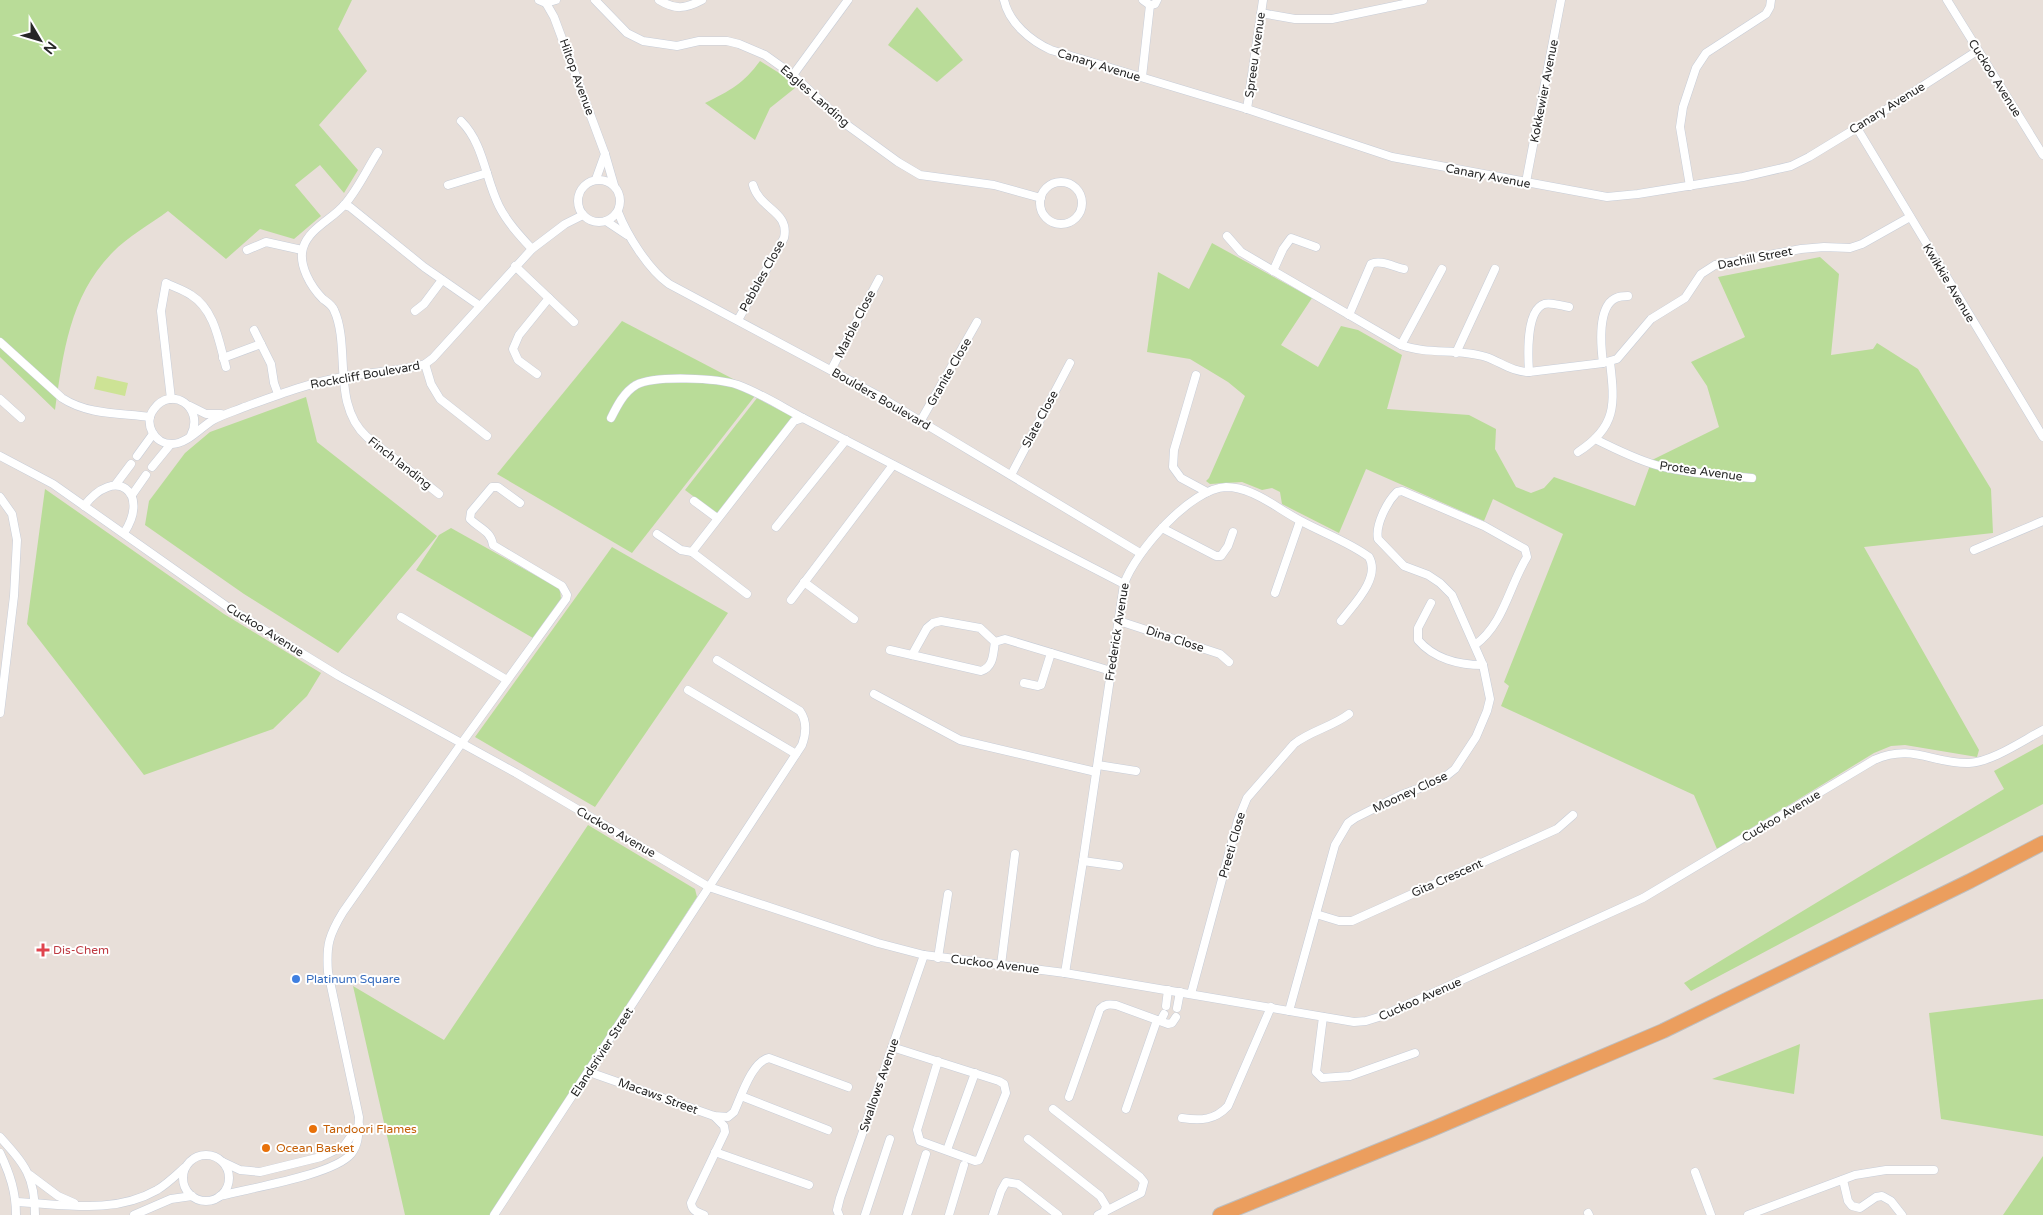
<svg xmlns="http://www.w3.org/2000/svg" width="2043" height="1215" font-family="'Varela Round',sans-serif">
	<rect width="100%" height="100%" fill="#e8dfd9"/>
	<g fill="#b9dc98">
		<path d="M 0,0 L 352,0 L 338,29 L 367,71 L 319,125 L 358,170 L 344,193 L 320,165 L 295,185 L 321,216 L 294,239 L 260,229 L 226,259 L 168,211 C 152,223 126,238 113,252 C 70,295 63,353 55,410 L 0,357 Z"/>
		<polygon points="917,7 963,60 937,82 888,45"/>
		<path d="M 760,61 L 784,76 L 795,88 L 770,108 L 755,140 L 705,103 C 731,90 743,84 760,61 Z"/>
		<polygon points="1212,243 1312,298 1281,345 1318,367 1341,326 1358,330 1402,355 1387,409 1469,415 1496,429 1495,449 1516,487 1531,493 1544,488 1554,477 1635,506 1652,460 1719,427 1707,386 1691,362 1745,337 1718,277 1820,257 1839,274 1831,355 1873,349 1877,343 1918,369 1991,489 1993,533 1864,547 1979,750 1977,757 1905,745 1891,746 1874,753 1717,849 1694,795 1501,706 1509,686 1504,682 1563,534 1493,499 1484,521 1366,469 1339,533 1282,504 1280,492 1272,488 1262,490 1242,482 1210,484 1206,481 1209,478 1245,396 1228,382 1190,359 1147,352 1158,272 1189,289"/>
		<polygon points="622,321 758,392 632,553 497,474"/>
		<polygon points="306,397 317,442 437,536 338,653 244,594 145,525 149,501 185,453 210,432"/>
		<polygon points="757,398 793,417 718,512 714,512 685,490"/>
		<polygon points="45,489 224,614 321,673 307,696 273,729 144,775 27,624"/>
		<polygon points="451,528 560,589 561,600 533,638 416,570 439,535"/>
		<polygon points="612,547 728,613 595,807 475,737"/>
		<polygon points="2043,744 2043,804 1691,991 1684,983 2004,789 1994,771"/>
		<polygon points="588,825 695,889 697,897 490,1215 405,1215 353,986 444,1040"/>
		<polygon points="2043,999 2043,1136 1941,1119 1929,1013"/>
		<polygon points="1800,1044 1794,1094 1712,1079"/>
		<polygon points="2043,1156 2043,1215 2003,1215"/>
	</g>
	<polygon fill="#cde395" points="97,376 128,383 125,396 94,389"/>
	<g fill="none" stroke-linecap="round" stroke-linejoin="round">
		<g stroke="#c7cdd8" stroke-width="9">
			<g id="minor">
				<polyline points="539,0 546,3 556,0"/>
				<polyline points="595,0 627,33 643,41 677,46 699,41 727,41 739,44 765,55 793,75 843,122 898,162 920,175 994,185 1041,198"/>
				<path d="M 659,0 C 675,10 685,9 702,0"/>
				<path d="M 1004,0 C 1009,23 1031,41 1051,50 L 1247,109 L 1392,157 L 1607,197 L 1638,194 L 1743,177 L 1791,166 L 1809,157 L 1873,118 L 1977,51"/>
				<polyline points="1143,0 1150,5 1155,4 1157,0"/>
				<polyline points="1947,0 2043,155"/>
				<polyline points="546,3 554,17 605,154 614,185"/>
				<polyline points="1261,13 1295,19 1332,19 1423,0"/>
				<polyline points="793,75 848,0"/>
				<polyline points="1142,77 1150,5"/>
				<polyline points="1247,109 1263,0"/>
				<path d="M 461,121 C 484,144 485,178 499,206 C 507,222 520,236 532,249"/>
				<polyline points="1857,128 2043,437"/>
				<path d="M 378,152 C 367,169 358,189 345,204 C 333,219 309,228 303,248 C 298,265 311,287 323,299 C 327,302 332,305 334,310 C 351,346 331,405 367,437 L 439,494"/>
				<polyline points="596,179 605,154"/>
				<circle cx="599" cy="201" r="21"/>
				<polyline points="1526,182 1561,0"/>
				<circle cx="1061" cy="203" r="21"/>
				<polyline points="448,185 487,173"/>
				<polyline points="1690,186 1680,127 1683,107 1696,68 1706,53 1766,14 1770,7 1771,0"/>
				<polyline points="344,205 350,207 424,267 480,306"/>
				<path d="M 618,212 C 627,235 648,269 669,284 L 877,395 L 1140,553"/>
				<polyline points="606,221 627,235"/>
				<path d="M 1227,236 L 1241,252 L 1401,345 C 1428,355 1459,348 1486,357 C 1501,362 1512,372 1529,372 L 1603,363 L 1617,359 L 1651,319 L 1685,298 L 1701,274 L 1715,265 L 1801,249 L 1824,247 L 1850,248 L 1862,244 L 1910,217"/>
				<polyline points="247,250 266,242 302,250"/>
				<polyline points="515,266 574,322"/>
				<polyline points="1273,271 1283,249 1291,238 1316,247"/>
				<polyline points="415,311 424,304 442,280"/>
				<path d="M 1349,315 L 1371,264 C 1380,259 1394,267 1404,269"/>
				<path d="M 738,320 L 784,238 C 790,211 760,210 753,185"/>
				<polyline points="254,330 271,364 274,383 278,394"/>
				<path d="M 0,342 L 62,398 C 88,415 120,413 150,417"/>
				<polyline points="1401,345 1442,269"/>
				<polyline points="1456,353 1495,269"/>
				<polyline points="223,358 261,344"/>
				<path d="M 1603,363 C 1601,347 1597,306 1616,298 C 1620,296 1625,296 1628,296"/>
				<polyline points="425,364 431,384 440,399 487,436"/>
				<polyline points="831,370 879,279"/>
				<path d="M 1529,372 C 1528,357 1526,314 1542,305 C 1548,301 1562,306 1569,307"/>
				<polyline points="537,374 518,360 513,349 519,335 549,298"/>
				<polyline points="1196,375 1174,450 1173,467 1181,478 1207,492"/>
				<polyline points="0,399 21,418"/>
				<path d="M 171,399 L 161,311 L 166,283 C 174,287 184,290 191,295 C 215,310 219,342 226,367"/>
				<polyline points="190,406 206,414 221,414"/>
				<path d="M 611,418 C 617,406 624,392 636,385 C 655,375 718,378 738,385 C 760,393 782,407 803,418"/>
				<polyline points="920,422 977,322"/>
				<path d="M 191,435 C 205,407 171,385 154,409 C 143,423 154,444 172,444 C 187,444 201,427 213,420 C 222,415 232,412 242,408 C 275,396 308,383 343,377 C 370,372 398,372 425,364 L 433,358 L 532,249 L 565,224 L 583,215"/>
				<path d="M 1595,439 C 1615,449 1635,459 1656,465 C 1687,474 1721,475 1752,478"/>
				<path d="M 1578,452 C 1617,427 1615,404 1610,362"/>
				<path d="M 0,456 L 53,484 L 229,608 L 290,646 L 339,676 L 516,773 L 709,887 L 878,943 L 924,955 L 1065,973 L 1354,1022 L 1366,1021 L 1382,1016 L 1643,898 L 1874,760 C 1913,743 1932,764 1969,763 C 1992,762 2022,741 2043,730"/>
				<polyline points="137,456 153,434"/>
				<polyline points="152,467 170,445"/>
				<polyline points="1011,475 1070,363"/>
				<polyline points="116,484 131,464"/>
				<polyline points="132,495 146,475"/>
				<polyline points="0,497 12,514 17,540 14,596 0,713"/>
				<polyline points="694,501 717,518"/>
				<path d="M 84,506 C 115,465 151,492 124,533"/>
				<polyline points="776,527 846,440"/>
				<polyline points="1162,528 1216,556 1221,556 1228,546 1233,532"/>
				<polyline points="657,534 681,550 692,552"/>
				<polyline points="1974,550 2043,521"/>
				<polyline points="804,582 854,619"/>
				<polyline points="1275,593 1300,521"/>
				<polyline points="747,594 692,552 794,421 803,418 1124,584"/>
				<polyline points="791,600 893,465"/>
				<path d="M 1431,603 L 1418,628 L 1418,640 C 1434,659 1460,665 1483,665"/>
				<polyline points="401,617 507,680"/>
				<polyline points="1119,621 1220,654 1229,662"/>
				<path d="M 890,650 L 981,671 C 994,667 993,653 995,642 L 1005,639 L 1111,671"/>
				<polyline points="912,655 927,628 933,623 941,621 980,628 995,642"/>
				<polyline points="1024,683 1038,686 1041,685 1051,653"/>
				<polyline points="688,690 796,754"/>
				<polyline points="874,694 960,740 1096,772"/>
				<polyline points="1098,765 1136,771"/>
				<polyline points="1083,861 1119,866"/>
				<polyline points="1316,914 1339,921 1352,921 1557,829 1573,815"/>
				<polyline points="938,958 948,894"/>
				<polyline points="1001,965 1015,854"/>
				<path d="M 1065,973 L 1083,861 L 1124,584 C 1135,552 1191,488 1226,487 C 1235,487 1243,489 1252,493 C 1269,500 1285,513 1301,521 C 1323,533 1349,542 1369,557 C 1381,578 1353,605 1341,621"/>
				<path d="M 1191,994 L 1238,820 L 1247,798 L 1294,744 C 1310,731 1332,727 1349,714"/>
				<polyline points="1166,1006 1168,990"/>
				<polyline points="1177,1008 1180,992"/>
				<path d="M 1289,1011 L 1335,845 L 1348,823 L 1355,818 L 1401,795 L 1431,784 L 1445,777 L 1455,769 L 1476,737 L 1487,711 L 1490,699 L 1483,665 L 1452,595 L 1440,583 L 1428,575 L 1404,566 L 1378,539 C 1375,525 1387,502 1397,492 L 1402,491 L 1484,526 L 1525,549 L 1527,557 C 1509,586 1504,624 1475,645"/>
				<polyline points="1323,1017 1316,1072 1322,1078 1350,1076 1415,1053"/>
				<polyline points="892,1047 999,1081 1004,1084 1006,1093 979,1160 975,1161 920,1141 917,1130 938,1061"/>
				<path d="M 589,1072 L 714,1116 L 728,1117 L 734,1112 C 741,1097 752,1061 769,1058 L 848,1087"/>
				<polyline points="741,1096 828,1130"/>
				<path d="M 1069,1097 L 1100,1009 C 1105,1004 1109,1004 1116,1005 L 1168,1024 L 1172,1023 L 1176,1017"/>
				<polyline points="1053,1109 1140,1177 1144,1182 1141,1193 1098,1215"/>
				<polyline points="1126,1109 1157,1020 1161,1020 1164,1014"/>
				<path d="M 1182,1118 C 1201,1121 1215,1120 1228,1106 L 1271,1007"/>
				<path d="M 0,1137 C 25,1165 35,1176 35,1215"/>
				<polyline points="1028,1139 1100,1196 1106,1206 1104,1213"/>
				<polyline points="947,1150 975,1073"/>
				<polyline points="715,1152 809,1185"/>
				<path d="M 0,1153 C 10,1174 16,1192 16,1215"/>
				<circle cx="206" cy="1178" r="23"/>
				<polyline points="223,1162 240,1170 260,1172 321,1157 344,1146 359,1125"/>
				<polyline points="1695,1172 1711,1215"/>
				<polyline points="30,1175 58,1196 74,1203"/>
				<polyline points="1843,1180 1848,1201 1852,1206 1860,1208 1876,1197 1882,1196 1891,1201 1902,1215"/>
				<path d="M 220,1196 C 250,1188 333,1175 351,1154 C 360,1143 358,1130 359,1117 L 328,972 C 326,945 329,935 343,912 L 461,744 L 566,599 L 567,595 L 562,586 L 493,545 C 491,531 479,528 470,519 L 471,512 L 492,487 L 498,487 L 520,503"/>
				<path d="M 16,1202 C 64,1204 113,1215 157,1190 C 167,1184 175,1176 184,1168"/>
				<polyline points="1588,1213 1589,1215"/>
				<polyline points="134,1215 171,1199 192,1196"/>
				<path d="M 494,1215 L 802,745 C 806,734 807,721 800,711 L 717,660"/>
				<path d="M 704,1215 C 697,1212 692,1211 691,1203 L 725,1132 L 724,1126 L 714,1116"/>
				<polyline points="839,1215 837,1210 840,1198 924,955"/>
				<polyline points="865,1215 890,1139"/>
				<polyline points="907,1215 926,1154"/>
				<polyline points="949,1215 964,1165"/>
				<polyline points="993,1215 1001,1191 1006,1182 1018,1184 1058,1215"/>
				<polyline points="1748,1215 1855,1175 1886,1170 1934,1170"/>
			</g>
		</g>
		<g stroke="#bebebe" stroke-width="16">
			<polyline id="trunk" points="1220,1215 1430,1130 1663,1031 1970,881 2043,843"/>
		</g>
		<use href="#minor" stroke="#fff" stroke-width="8"/>
		<use href="#trunk" stroke="#eb9e5e" stroke-width="14"/>
	</g>
	<path fill="#e0444e" stroke="#fff" stroke-width="2" d="M40.5 942.5h5v5h5v5h-5v5h-5v-5h-5v-5h5z"/>
	<circle fill="#3f7fe0" stroke="#fff" stroke-width="2" cx="296" cy="979" r="5"/>
	<g fill="#e8710a" stroke="#fff" stroke-width="2">
		<circle cx="313" cy="1129" r="5"/>
		<circle cx="266" cy="1148" r="5"/>
	</g>
	<g text-anchor="middle" dominant-baseline="central" stroke-width="4" stroke-linejoin="round" paint-order="stroke">
		<g font-size="12" fill="#272727" stroke="#fff">
			<text transform="translate(1255 55) rotate(-82)">Spreeu Avenue</text>
			<text transform="translate(1099 65) rotate(17)">Canary Avenue</text>
			<text transform="translate(577 77) rotate(70)">Hiltop Avenue</text>
			<text transform="translate(1995 78) rotate(58)">Cuckoo Avenue</text>
			<text transform="translate(1544 91) rotate(-79)">Kokkewier Avenue</text>
			<text transform="translate(815 96) rotate(41)">Eagles Landing</text>
			<text transform="translate(1887 108) rotate(-32)">Canary Avenue</text>
			<text transform="translate(1488 176) rotate(11)">Canary Avenue</text>
			<text transform="translate(1755 258) rotate(-11)">Dachill Street</text>
			<text transform="translate(762 276) rotate(-61)">Pebbles Close</text>
			<text transform="translate(1949 283) rotate(59)">Kwikkie Avenue</text>
			<text transform="translate(855 324) rotate(-63)">Marble Close</text>
			<text transform="translate(949 372) rotate(-60)">Granite Close</text>
			<text transform="translate(365 375) rotate(-10)">Rockcliff Boulevard</text>
			<text transform="translate(881 399) rotate(30)">Boulders Boulevard</text>
			<text transform="translate(1040 419) rotate(-62)">Slate Close</text>
			<text transform="translate(400 463) rotate(38)">Finch landing</text>
			<text transform="translate(1701 471) rotate(8)">Protea Avenue</text>
			<text transform="translate(265 630) rotate(32)">Cuckoo Avenue</text>
			<text transform="translate(1117 632) rotate(-81)">Frederick Avenue</text>
			<text transform="translate(1175 639) rotate(18)">Dina Close</text>
			<text transform="translate(1410 792) rotate(-25)">Mooney Close</text>
			<text transform="translate(1781 816) rotate(-31)">Cuckoo Avenue</text>
			<text transform="translate(616 832) rotate(30)">Cuckoo Avenue</text>
			<text transform="translate(1232 845) rotate(-74)">Preeti Close</text>
			<text transform="translate(1447 878) rotate(-24)">Gita Crescent</text>
			<text transform="translate(995 964) rotate(7)">Cuckoo Avenue</text>
			<text transform="translate(1420 999) rotate(-24)">Cuckoo Avenue</text>
			<text transform="translate(602 1052) rotate(-57)">Elandsrivier Street</text>
			<text transform="translate(879 1085) rotate(-71)">Swallows Avenue</text>
			<text transform="translate(658 1096) rotate(20)">Macaws Street</text>
		</g>
		<g font-size="12" fill="#be3a42" stroke="#fff" text-anchor="start">
			<text x="53" y="950">Dis-Chem</text>
		</g>
		<g font-size="12" fill="#366cbe" stroke="#fff" text-anchor="start">
			<text x="306" y="979">Platinum Square</text>
		</g>
		<g font-size="12" fill="#c56008" stroke="#fff" text-anchor="start">
			<text x="323" y="1129">Tandoori Flames</text>
			<text x="276" y="1148">Ocean Basket</text>
		</g>
	</g>
	<g transform="translate(40 40) rotate(128)" stroke="#ffffff" stroke-width="4" paint-order="stroke">
	<path d="M0-4L9 19L0 12L-9 19Z" fill="#272727"/>
	<text y="-8" font-size="14" font-weight="bold" text-anchor="middle" fill="#272727">N</text>
	</g>
</svg>
